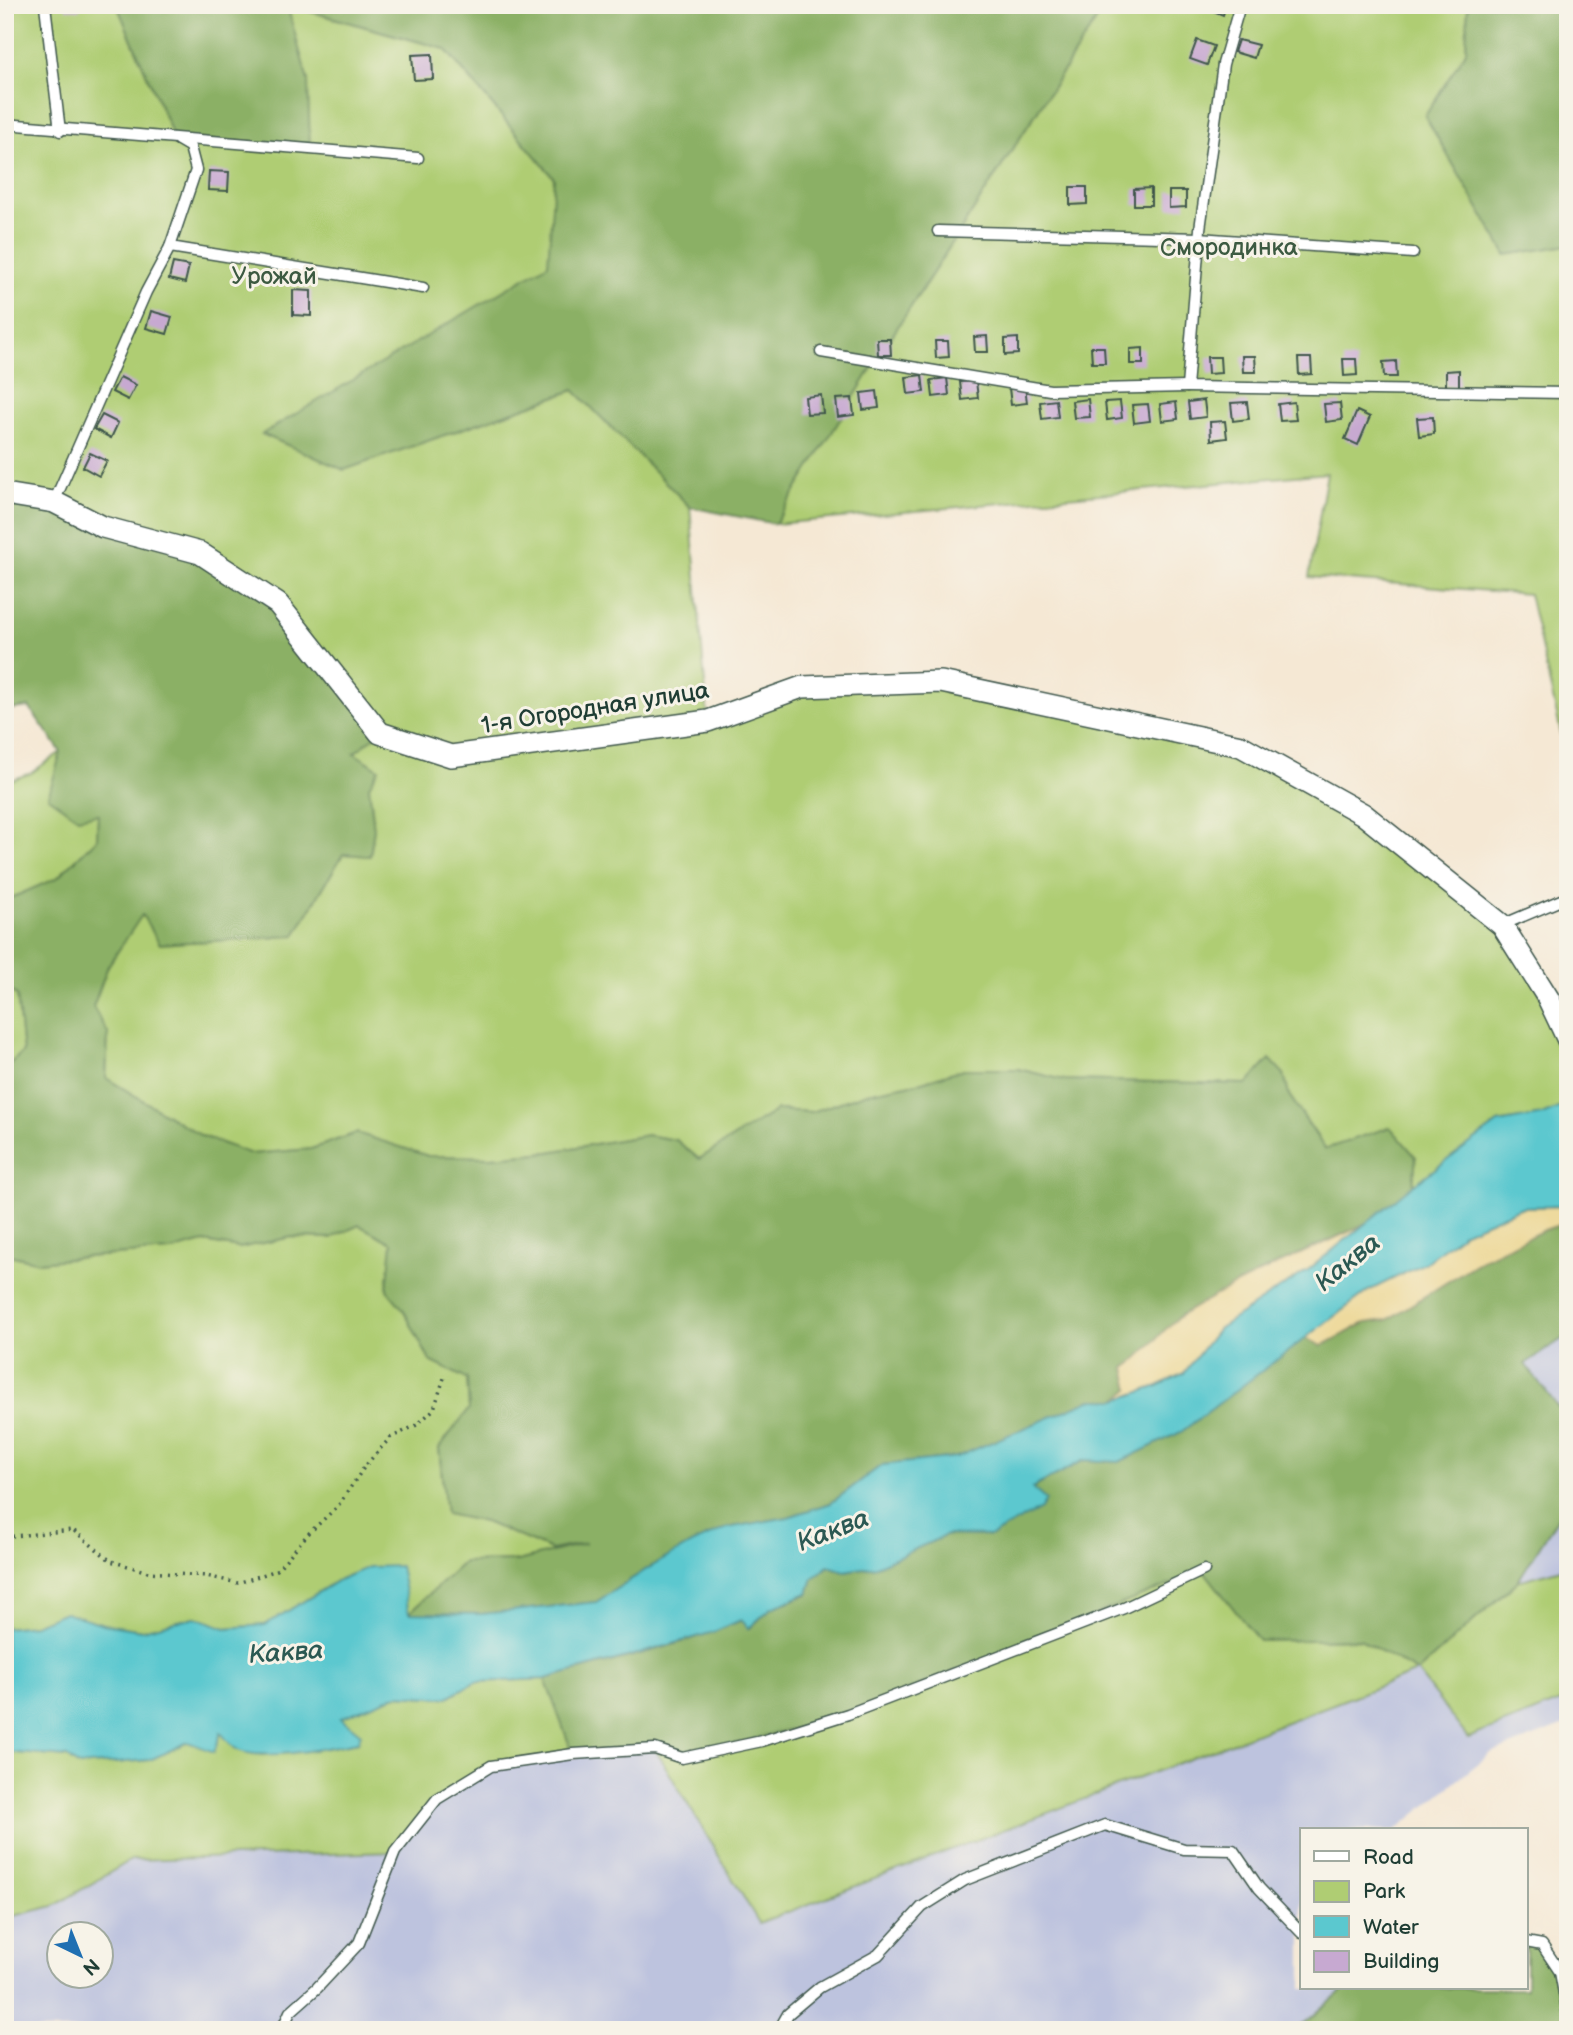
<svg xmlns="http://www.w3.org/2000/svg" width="1573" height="2035" font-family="'Balsamiq Sans',sans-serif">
	<rect width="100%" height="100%" fill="#f7f3e8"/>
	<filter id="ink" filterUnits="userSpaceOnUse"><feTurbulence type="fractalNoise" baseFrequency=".0143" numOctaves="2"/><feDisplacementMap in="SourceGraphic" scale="14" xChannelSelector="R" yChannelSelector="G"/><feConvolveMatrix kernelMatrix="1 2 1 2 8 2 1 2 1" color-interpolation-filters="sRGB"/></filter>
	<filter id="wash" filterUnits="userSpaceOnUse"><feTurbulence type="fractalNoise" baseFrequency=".00686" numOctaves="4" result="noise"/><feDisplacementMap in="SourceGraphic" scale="28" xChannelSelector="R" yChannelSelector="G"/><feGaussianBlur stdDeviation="1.57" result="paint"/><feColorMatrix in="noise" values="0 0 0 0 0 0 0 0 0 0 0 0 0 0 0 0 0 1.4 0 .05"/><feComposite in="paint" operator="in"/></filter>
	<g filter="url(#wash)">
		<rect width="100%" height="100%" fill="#f5e8d4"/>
		<g fill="#bdc3de" fill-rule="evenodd">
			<polygon points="1568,1335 1568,1420 1525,1364"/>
			<polygon points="1568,1501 1568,1567 1518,1581"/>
			<path d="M 1417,1672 L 1468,1738 L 1568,1699 L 1568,1724 L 1491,1753 L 1396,1830 L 1302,1830 L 1302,1988 L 1341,1988 L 1342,1991 L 1297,2030 L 5,2030 L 5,1918 L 54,1906 L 131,1860 L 395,1852 L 437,1799 L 491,1766 L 655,1749 L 760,1923 ZM 60,1934 L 102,1934 L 102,1976 L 60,1976 Z"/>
		</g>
		<g fill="#afcd73" stroke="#678554" stroke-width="2">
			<path d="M 5,5 L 117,5 L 174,138 L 308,81 L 286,5 L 445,49 L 554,178 L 549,264 L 263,434 L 344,470 L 575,390 L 690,507 L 708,720 L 802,687 L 941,682 L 1241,746 L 1363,814 L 1502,925 L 1568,1041 L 1568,1104 L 1542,1115 L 1498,1123 L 1413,1185 L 1416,1157 L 1326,1149 L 1289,1095 L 1284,1074 L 1247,1084 L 1064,1080 L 1018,1069 L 963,1069 L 922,1082 L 867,1093 L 812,1112 L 777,1110 L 699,1159 L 676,1140 L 647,1135 L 549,1152 L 491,1157 L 428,1156 L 356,1133 L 311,1149 L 251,1154 L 202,1136 L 106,1078 L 108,1034 L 93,1007 L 108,966 L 142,914 L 160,944 C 205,940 250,941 295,935 L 343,854 L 370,856 C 377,812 372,793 353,753 L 5,494 Z"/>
			<polygon points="1106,5 1468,5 1466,51 1425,116 1506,255 1568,245 1568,763 1529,594 1309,577 1327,473 775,524 890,339"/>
			<polygon points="61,752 98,813 97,839 57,878 11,898 5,905 5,782 31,773"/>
			<polygon points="5,989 17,995 23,1052 5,1068"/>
			<polygon points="359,1225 393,1243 387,1289 403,1309 430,1361 467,1378 469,1409 439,1448 446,1514 485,1522 551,1550 611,1537 518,1561 464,1562 409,1613 369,1567 340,1579 265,1625 226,1628 195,1617 142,1630 103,1624 65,1612 34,1625 5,1628 5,1254 39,1262 85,1257 170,1251 204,1242 239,1248 292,1237 331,1238"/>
			<polygon points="1568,1567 1568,1699 1468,1738 1417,1672 759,1923 655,1749 1204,1570 1259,1641 1360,1639 1417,1672 1518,1581"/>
			<polygon points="545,1679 573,1754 490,1766 437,1799 395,1852 131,1860 54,1906 5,1918 5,1752 67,1757 79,1766 149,1760 188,1742 220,1733 261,1755 319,1749 358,1742 340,1718 397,1695 446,1698 475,1682"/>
		</g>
		<g fill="#8bb065" stroke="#55764c" stroke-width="2">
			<polygon points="117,5 1106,5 890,339 775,524 690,507 574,390 344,470 262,434 548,264 554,178 445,49 287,5 308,81 310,149 174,138"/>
			<polygon points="1468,5 1568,5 1568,245 1506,255 1425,116 1466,51"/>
			<path d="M 5,494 L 200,553 L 278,604 L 380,733 L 354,753 L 379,769 L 369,786 L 374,829 L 370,856 L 343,854 L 295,935 C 250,941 205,940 160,944 L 142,915 L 108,966 L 93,1007 L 108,1033 L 106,1078 L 202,1136 L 251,1154 L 311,1149 L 357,1133 L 428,1156 L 491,1157 L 549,1152 L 647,1135 L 676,1140 L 699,1159 L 777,1110 L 812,1112 L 867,1093 L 922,1082 L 963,1069 L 1018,1069 L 1064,1080 L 1247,1084 L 1270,1059 L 1284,1074 L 1289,1095 L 1325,1149 L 1390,1127 L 1416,1157 L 1413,1185 L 1369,1222 L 1269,1268 L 1181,1315 L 1140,1358 L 1125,1368 L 1130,1389 L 1117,1400 L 1090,1400 L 957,1457 L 882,1465 L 831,1503 L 788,1517 L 727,1528 L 693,1543 L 647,1569 L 596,1602 L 481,1614 L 409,1613 L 464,1562 L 518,1561 L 586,1543 L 551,1550 L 485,1522 L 446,1514 L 439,1448 L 469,1409 L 467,1379 L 430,1361 L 403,1309 L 387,1290 L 392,1243 L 359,1225 L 331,1238 L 292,1237 L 239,1248 L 204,1242 L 170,1251 L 85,1257 L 39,1262 L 5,1254 L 5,1068 L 23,1052 L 17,995 L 5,989 L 5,905 L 11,898 L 57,878 L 97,839 L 98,814 L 78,818 L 48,797 L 61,752 L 29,707 L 5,710 Z"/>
			<path d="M 1568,1222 L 1568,1335 L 1525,1364 L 1568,1420 L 1568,1501 L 1518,1581 L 1417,1672 L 1360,1639 L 1259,1641 L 1204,1571 L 848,1714 L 682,1758 L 655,1749 L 573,1754 L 545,1679 C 611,1661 679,1647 742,1620 L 750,1628 L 771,1608 L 808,1594 L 813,1578 L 828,1566 L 845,1571 L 876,1566 L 947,1535 L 991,1536 L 1031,1489 L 1084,1460 L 1119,1462 L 1181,1432 L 1305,1338 L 1322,1346 L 1365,1323 L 1387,1320 L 1485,1258 L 1544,1230 Z"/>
			<path d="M 1526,1942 L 1542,1945 C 1564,1977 1568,1991 1566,2030 L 1297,2030 L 1345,1988 L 1526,1988 Z"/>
		</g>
		<g fill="#eeda9e" stroke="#868c69" stroke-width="2">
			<polygon points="1568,1206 1568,1222 1544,1230 1485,1258 1387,1320 1365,1323 1322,1346 1305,1338 1368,1291 1425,1263 1464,1232 1522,1207"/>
			<path d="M 1369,1222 L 1308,1270 L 1218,1329 L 1184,1373 L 1158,1386 L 1117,1400 L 1130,1389 L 1125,1368 C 1149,1353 1163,1326 1185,1313 C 1243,1277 1308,1252 1369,1222 Z"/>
		</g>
		<path fill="#5bc8cf" stroke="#3d8282" stroke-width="2" d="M 1568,1104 L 1568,1206 L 1522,1207 L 1464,1232 L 1425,1263 L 1368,1291 L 1181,1432 L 1119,1462 L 1084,1460 L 1032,1488 L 1046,1500 L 1041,1509 L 991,1536 L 947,1535 L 876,1566 L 845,1571 L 828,1566 L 813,1578 L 808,1593 L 771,1608 L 749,1628 L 741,1620 L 714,1632 L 649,1651 L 545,1679 L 475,1682 L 446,1698 L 397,1695 L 341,1718 L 361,1734 L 358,1742 C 332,1747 258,1763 236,1749 C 231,1745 225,1738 221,1733 L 214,1752 L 188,1742 L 150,1760 L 79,1766 L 67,1757 L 5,1752 L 5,1628 L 34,1625 L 65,1612 L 103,1624 L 142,1630 L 195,1617 L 226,1628 L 265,1625 L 340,1579 L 369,1567 L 400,1566 L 409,1613 L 481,1614 L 596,1602 L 647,1569 L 693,1543 L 727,1528 L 788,1517 L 831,1503 L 882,1465 L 957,1457 L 1090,1400 L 1117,1400 L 1158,1386 L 1184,1373 L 1218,1329 L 1308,1270 L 1413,1185 L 1498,1123 L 1542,1115 Z"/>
		<g id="blocks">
			<g fill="#c7a9d1">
				<polygon points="66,5 80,5 80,10 66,9"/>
				<polygon points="1207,5 1226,5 1223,15 1206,8"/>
				<polygon points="1197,40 1214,46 1207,65 1190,59"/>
				<polygon points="1238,40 1258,45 1254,58 1234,52"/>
				<polygon points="432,54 433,79 414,80 412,55"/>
				<polygon points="209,171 229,172 228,191 208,190"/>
				<polygon points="1070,187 1087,187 1087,204 1070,205"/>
				<polygon points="1151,188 1151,205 1134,205 1134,189"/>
				<polygon points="1169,191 1186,191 1186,207 1169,208"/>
				<polygon points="173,263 189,266 185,283 169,279"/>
				<polygon points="293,290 311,291 311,316 293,315"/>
				<polygon points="151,311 172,317 167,334 146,328"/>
				<polygon points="987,336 988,352 975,352 974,337"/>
				<polygon points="1018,338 1018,354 1005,355 1005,339"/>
				<polygon points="877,339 890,339 891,355 878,355"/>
				<polygon points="935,341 948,341 949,357 936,358"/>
				<polygon points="1091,347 1104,347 1105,363 1092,363"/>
				<polygon points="1143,348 1143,364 1130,364 1130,349"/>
				<polygon points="1242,356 1255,356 1256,372 1243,372"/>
				<polygon points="1207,357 1220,357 1221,373 1208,374"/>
				<polygon points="1298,358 1311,358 1312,374 1299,375"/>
				<polygon points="1343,359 1356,359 1357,375 1344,376"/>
				<polygon points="1396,361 1397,377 1384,377 1383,362"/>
				<polygon points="1459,370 1459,386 1446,386 1446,371"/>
				<polygon points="922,375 924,392 908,394 906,377"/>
				<polygon points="120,377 136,385 128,400 112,392"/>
				<polygon points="947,378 949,395 933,397 931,380"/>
				<polygon points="976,381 978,398 962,400 960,382"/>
				<polygon points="1025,386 1027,403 1011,405 1009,388"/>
				<polygon points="877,391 879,408 863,410 861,393"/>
				<polygon points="821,395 823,413 807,414 805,397"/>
				<polygon points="852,398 854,415 838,417 836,399"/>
				<polygon points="1088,399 1090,417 1074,418 1072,401"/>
				<polygon points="1056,400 1058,417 1042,419 1040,402"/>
				<polygon points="1204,400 1206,417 1190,419 1188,402"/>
				<polygon points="1120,401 1122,418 1107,420 1105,402"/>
				<polygon points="1176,402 1178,419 1162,421 1160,404"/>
				<polygon points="1247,402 1249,419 1233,421 1231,403"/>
				<polygon points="1294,402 1296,420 1280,421 1278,404"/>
				<polygon points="1340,403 1342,420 1326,422 1324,404"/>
				<polygon points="1148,404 1150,421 1134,423 1132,405"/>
				<polygon points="1357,411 1370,417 1358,445 1345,439"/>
				<polygon points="102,415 118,423 111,438 94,429"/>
				<polygon points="1433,417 1434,434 1419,436 1417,418"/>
				<polygon points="1225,421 1227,438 1211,440 1210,422"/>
				<polygon points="90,453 107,461 99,476 83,467"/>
			</g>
		</g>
	</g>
	<g filter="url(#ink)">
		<use href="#blocks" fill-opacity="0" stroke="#3f574c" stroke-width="2"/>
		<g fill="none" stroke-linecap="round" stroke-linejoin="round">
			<g stroke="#3f574c" stroke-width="13">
				<g id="service">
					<polyline points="45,5 60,131"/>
					<polyline points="1240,5 1223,64 1200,229 1187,387 1568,393"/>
					<polyline points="5,124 418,158"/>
					<polyline points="938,231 1199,238 1413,253"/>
					<polyline points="170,247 423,288"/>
					<polyline points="821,352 1050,390 1187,387"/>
					<polyline points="54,502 146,292 170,247 196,170 190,147 178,140"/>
					<polyline points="1502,925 1568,897"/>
					<polyline points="1526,1942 1542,1945 1560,1972 1568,2015"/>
					<polyline points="282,2030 290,2012 317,1988 359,1943 395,1852 437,1799 491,1766 573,1754 655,1749 682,1758 762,1741 848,1714 1124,1608 1204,1570"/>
					<polyline points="779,2030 788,2014 820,1987 878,1955 922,1907 965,1880 1105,1825 1184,1849 1233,1850 1259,1888 1302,1933"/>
				</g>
			</g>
			<g stroke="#3f574c" stroke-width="24">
				<polyline id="minor" points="5,494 54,502 103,527 200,553 278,604 380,733 451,756 708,721 802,687 941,682 1241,746 1363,814 1502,925 1548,998 1568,1040"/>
			</g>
			<polyline stroke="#3f574c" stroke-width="3.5" stroke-dasharray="2 5" stroke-linecap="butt" points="5,1537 73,1530 111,1561 148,1572 206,1576 238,1583 277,1570 308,1534 338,1506 365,1466 390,1438 417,1425 434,1409 445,1375"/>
			<use href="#service" stroke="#fff" stroke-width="10"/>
			<use href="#minor" stroke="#fff" stroke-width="21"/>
		</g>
	</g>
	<g text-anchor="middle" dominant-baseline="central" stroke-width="6" stroke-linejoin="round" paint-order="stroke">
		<g font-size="24" fill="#3c5a41" stroke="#f7f3e8">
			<text x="1229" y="247">Смородинка</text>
			<text x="274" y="276">Урожай</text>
		</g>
		<g font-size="24" fill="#1f3d34" stroke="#f7f3e8">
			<text transform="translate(595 708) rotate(-9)">1-я Огородная улица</text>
		</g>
		<g font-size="26" font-style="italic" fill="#2b5953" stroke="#f7f3e8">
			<text transform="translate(1348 1263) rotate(-39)">Каква</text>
			<text transform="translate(833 1531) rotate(-21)">Каква</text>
			<text transform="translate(286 1653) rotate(-4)">Каква</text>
		</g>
	</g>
	<rect width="1573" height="2035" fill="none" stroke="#f7f3e8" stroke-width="28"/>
	<rect x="1300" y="1828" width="228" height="161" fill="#f7f3e8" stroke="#a1aaa0" stroke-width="2"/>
	<rect x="1314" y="1851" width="35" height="10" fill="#ffffff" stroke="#a1aaa0" stroke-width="2"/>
	<text x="1363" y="1864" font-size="21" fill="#1f3d34">Road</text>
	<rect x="1314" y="1881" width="35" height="21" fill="#afcd73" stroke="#a1aaa0" stroke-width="2"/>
	<text x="1363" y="1898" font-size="21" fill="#1f3d34">Park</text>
	<rect x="1314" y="1916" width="35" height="21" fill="#5bc8cf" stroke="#a1aaa0" stroke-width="2"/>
	<text x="1363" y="1934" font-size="21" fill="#1f3d34">Water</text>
	<rect x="1314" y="1951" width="35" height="21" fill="#c7a9d1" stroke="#a1aaa0" stroke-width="2"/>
	<text x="1363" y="1968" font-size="21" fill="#1f3d34">Building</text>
	<g transform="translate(80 1955) rotate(137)"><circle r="33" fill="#f7f3e8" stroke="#a1aaa0" stroke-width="2"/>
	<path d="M0-5L12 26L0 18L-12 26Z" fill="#1f6fb2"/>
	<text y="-10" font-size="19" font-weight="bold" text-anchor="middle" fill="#1f3d34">N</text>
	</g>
</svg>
